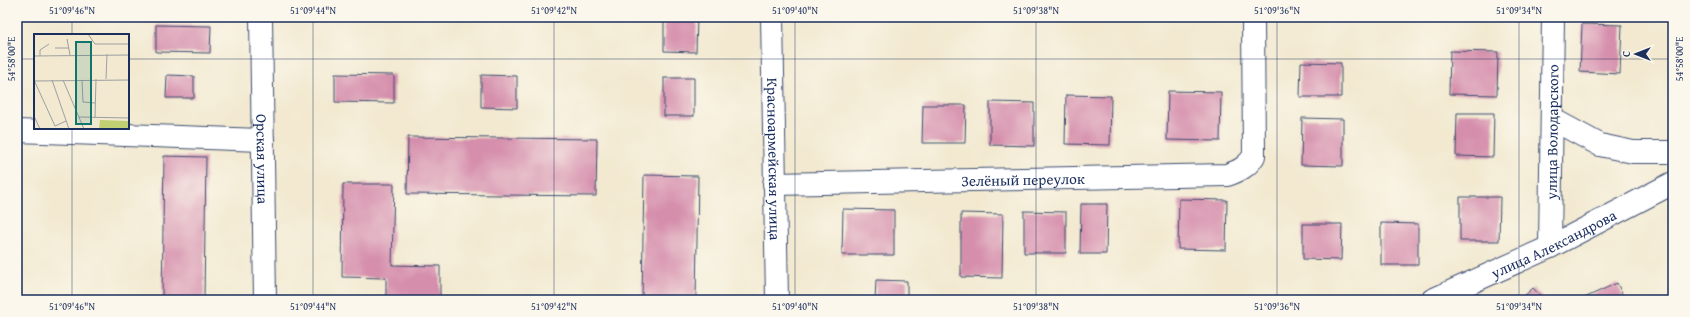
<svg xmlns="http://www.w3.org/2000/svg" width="1690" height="317" font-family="'Gentium Book Plus',serif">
	<rect width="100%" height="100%" fill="#fbf7ec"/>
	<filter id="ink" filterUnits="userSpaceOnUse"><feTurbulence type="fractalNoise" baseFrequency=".025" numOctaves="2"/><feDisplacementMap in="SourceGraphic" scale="8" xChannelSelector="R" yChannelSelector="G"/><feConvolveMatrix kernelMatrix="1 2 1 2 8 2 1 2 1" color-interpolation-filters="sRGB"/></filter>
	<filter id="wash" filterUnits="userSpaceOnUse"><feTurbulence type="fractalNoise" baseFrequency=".012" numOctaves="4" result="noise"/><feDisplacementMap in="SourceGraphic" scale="16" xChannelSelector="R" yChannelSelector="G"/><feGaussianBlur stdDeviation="0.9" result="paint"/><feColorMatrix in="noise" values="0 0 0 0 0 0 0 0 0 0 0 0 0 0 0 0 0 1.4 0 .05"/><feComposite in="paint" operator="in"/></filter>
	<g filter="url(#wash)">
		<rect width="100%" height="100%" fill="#f2e9d0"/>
		<g id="blocks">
			<g fill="#d58eac">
				<polygon points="664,17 697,17 696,52 664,51"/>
				<polygon points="1582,24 1622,25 1620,74 1580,72"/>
				<polygon points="156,25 211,26 210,53 156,52"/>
				<polygon points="1450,51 1498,52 1497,95 1449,94"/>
				<polygon points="1301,62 1341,63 1341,97 1300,97"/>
				<polygon points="335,74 394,75 394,103 335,102"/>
				<polygon points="167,75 194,76 194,98 166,98"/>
				<polygon points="481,75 517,76 517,108 481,107"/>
				<rect x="664" y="78" width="30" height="38"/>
				<polygon points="1168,91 1221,92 1220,141 1167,140"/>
				<polygon points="1066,95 1111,96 1110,145 1065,144"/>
				<polygon points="990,102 1034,103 1034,146 990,145"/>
				<polygon points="923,105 966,105 965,143 922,143"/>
				<polygon points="1457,113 1494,113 1493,157 1456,156"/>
				<polygon points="1302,118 1343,119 1343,166 1301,165"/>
				<polygon points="408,137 597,139 596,196 407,194"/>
				<polygon points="164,156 206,157 204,300 162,300"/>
				<polygon points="644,175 698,176 696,300 642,300"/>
				<polygon points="343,184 394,184 392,265 440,266 440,300 386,300 386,278 342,277"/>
				<polygon points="1460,197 1500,197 1499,241 1460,241"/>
				<polygon points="1179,199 1227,200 1226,250 1178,249"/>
				<polygon points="1081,204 1107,204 1106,254 1080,254"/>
				<polygon points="843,209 894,210 894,255 842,255"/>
				<polygon points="1024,211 1066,212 1066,253 1024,253"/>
				<polygon points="961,213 1003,214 1002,278 961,277"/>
				<polygon points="1381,223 1418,224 1418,265 1381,265"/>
				<polygon points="1303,224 1342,224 1341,260 1303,259"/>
				<polygon points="876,280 907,281 907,300 875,300"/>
				<polygon points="1617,283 1625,300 1580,300"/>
				<polygon points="1533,288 1544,300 1520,300"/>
			</g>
		</g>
	</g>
	<g filter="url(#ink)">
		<use href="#blocks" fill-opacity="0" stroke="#3b4b6f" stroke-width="1"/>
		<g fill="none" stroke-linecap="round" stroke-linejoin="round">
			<g stroke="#3b4b6f" stroke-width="24">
				<g id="minor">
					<path id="s1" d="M 261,17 L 265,300"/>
					<path id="s2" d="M 772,17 L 777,300"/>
					<polyline points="1552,119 1600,145 1633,152 1673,152"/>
					<polyline points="17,131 263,140"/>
					<path id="s3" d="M 774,184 L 1227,175 C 1239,171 1247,167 1254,156 L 1253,17"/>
					<path id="s4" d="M 1550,247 L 1553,17"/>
					<path id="s5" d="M 1432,300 L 1550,247 L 1673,183"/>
				</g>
			</g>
			<use href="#minor" stroke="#fff" stroke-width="22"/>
		</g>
	</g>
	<path fill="none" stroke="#1b2f5e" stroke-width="1" stroke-opacity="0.45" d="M 72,17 L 72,35M 313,17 L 313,300M 554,17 L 554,300M 795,17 L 795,300M 1036,17 L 1036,300M 1277,17 L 1277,300M 1519,17 L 1519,300M 17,59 L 35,59M 128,59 L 1673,59M 72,128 L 72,300"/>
	<g text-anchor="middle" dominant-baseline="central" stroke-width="3.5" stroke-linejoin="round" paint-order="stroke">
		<g font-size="15" fill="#1b2f5e" stroke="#fbf7ec">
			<text stroke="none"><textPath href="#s4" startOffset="115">улица Володарского</textPath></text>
			<text stroke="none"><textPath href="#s1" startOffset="142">Орская улица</textPath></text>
			<text stroke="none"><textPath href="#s2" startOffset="142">Красноармейская улица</textPath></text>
			<text stroke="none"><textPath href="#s3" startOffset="249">Зелёный переулок</textPath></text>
			<text stroke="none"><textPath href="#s5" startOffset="134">улица Александрова</textPath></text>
		</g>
	</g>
	<g transform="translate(34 34)">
		<rect width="95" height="95" fill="#f2e9d0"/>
		<path d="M 66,86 L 95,87 L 95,95 L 65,95 Z" fill="#c0d072"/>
		<path fill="none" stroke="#9c9fa2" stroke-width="1" d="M 54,0 L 61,10 L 95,10M 33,5 L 36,21M 21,14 L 35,14M 0,22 L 95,21M 6,22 L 6,16 L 15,10M 72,45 L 73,20M 0,46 L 21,92 L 32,87M 18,46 L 35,95M 29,46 L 50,95M 48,46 L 49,68 L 61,69M 1,47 L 95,46M 0,82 L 6,95M 45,83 L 95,84M 61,84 L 62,45"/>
		<path fill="#0f766e" fill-opacity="0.15" stroke="#0f766e" stroke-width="2" d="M 42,8 L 57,8 L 57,90 L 42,90 Z"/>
		<rect width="95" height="95" fill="none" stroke="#1b2f5e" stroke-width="2"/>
	</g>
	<rect width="1690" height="317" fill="none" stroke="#fbf7ec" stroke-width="44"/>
	<g transform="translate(1636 54) rotate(270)" stroke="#fbf7ec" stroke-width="3" paint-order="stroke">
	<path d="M0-3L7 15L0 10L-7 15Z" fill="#1b2f5e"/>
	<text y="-6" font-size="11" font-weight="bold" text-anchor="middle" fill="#1b2f5e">С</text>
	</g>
	<rect x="22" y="22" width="1646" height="273" fill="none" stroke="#1b2f5e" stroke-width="1.5"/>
	<g font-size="10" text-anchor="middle" fill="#1b2f5e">
		<text x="72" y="14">51°09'46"N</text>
		<text x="313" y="14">51°09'44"N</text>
		<text x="554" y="14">51°09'42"N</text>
		<text x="795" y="14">51°09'40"N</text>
		<text x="1036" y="14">51°09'38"N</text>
		<text x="1277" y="14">51°09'36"N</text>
		<text x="1519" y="14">51°09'34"N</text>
		<text transform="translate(1679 59) rotate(-90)" y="4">54°58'00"E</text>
		<text transform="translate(11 59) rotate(-90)" y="4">54°58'00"E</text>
		<text x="72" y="310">51°09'46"N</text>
		<text x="313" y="310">51°09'44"N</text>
		<text x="554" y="310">51°09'42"N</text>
		<text x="795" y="310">51°09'40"N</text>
		<text x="1036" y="310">51°09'38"N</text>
		<text x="1277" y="310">51°09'36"N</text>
		<text x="1519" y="310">51°09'34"N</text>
	</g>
</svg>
